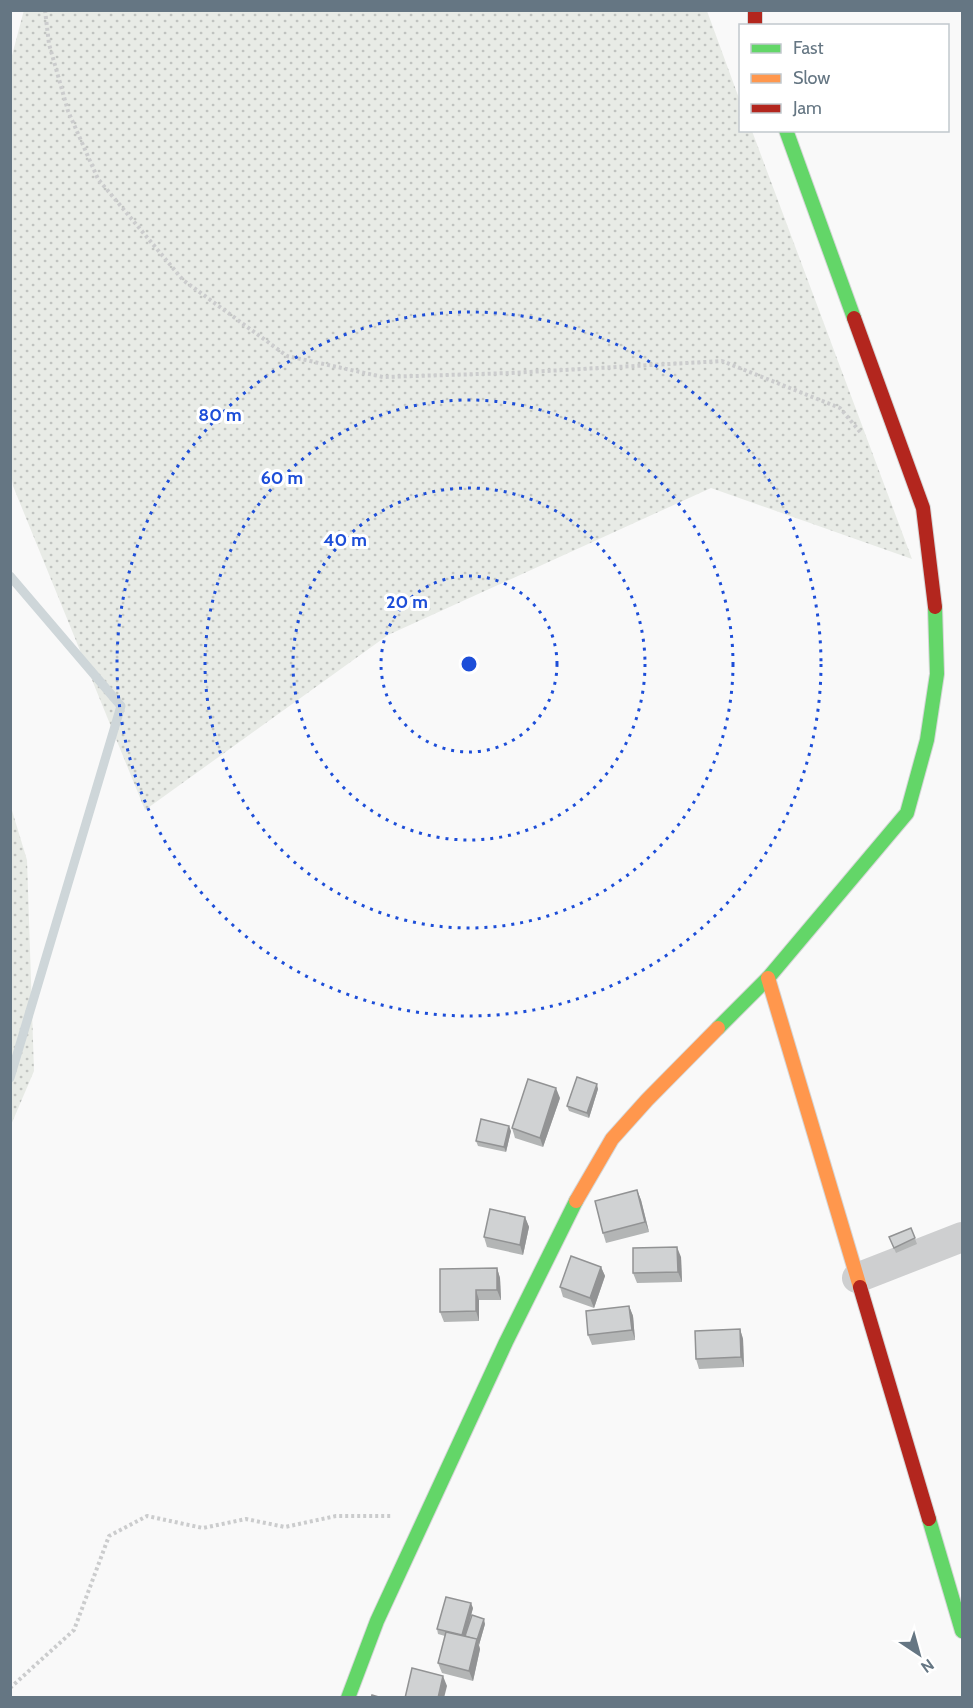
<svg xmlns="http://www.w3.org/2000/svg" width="973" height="1708" font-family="Cabin,sans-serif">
	<defs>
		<pattern id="grass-dots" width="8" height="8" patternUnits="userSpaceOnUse" patternTransform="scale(1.5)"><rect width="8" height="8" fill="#e8ebe6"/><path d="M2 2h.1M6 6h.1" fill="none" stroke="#c0c3c0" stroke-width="1.8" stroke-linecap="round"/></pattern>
	</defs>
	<rect width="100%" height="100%" fill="#f9f9f9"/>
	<g fill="url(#grass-dots)">
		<polygon points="24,10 707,11 740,101 740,130 752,131 912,559 711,488 388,635 145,810 13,486 10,465 10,63"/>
		<polygon points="10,804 27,860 34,1071 11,1125"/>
	</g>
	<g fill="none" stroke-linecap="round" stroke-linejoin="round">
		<polyline stroke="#ced6d9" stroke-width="9" points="10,576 121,706 10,1078"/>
		<g stroke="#d5d6d7" stroke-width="16">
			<g id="fast">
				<polyline points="786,130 854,318"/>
				<polyline points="718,1028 768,978 907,813 927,740 937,674 935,607"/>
				<polyline points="929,1519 962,1631"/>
				<polyline points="348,1698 377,1621 506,1342 576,1201"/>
			</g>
		</g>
		<g stroke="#d5d6d7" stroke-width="16">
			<g id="slow">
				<polyline points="768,978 860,1287"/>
				<polyline points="576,1201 612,1139 647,1100 718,1028"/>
			</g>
		</g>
		<g stroke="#d5d6d7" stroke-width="16">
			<g id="jam">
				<polyline points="755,10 755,26"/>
				<polyline points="854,318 923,508 935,607"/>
				<polyline points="860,1287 929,1519"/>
			</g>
		</g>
		<g stroke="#cbcccd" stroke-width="4" stroke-dasharray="3 3" stroke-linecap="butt">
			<polyline points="45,10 49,44 68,111 98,179 183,280 287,356 383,377 511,373 722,361 840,408 861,433"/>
			<polyline points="10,1688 74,1630 109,1536 147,1516 203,1528 246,1519 285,1527 336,1516 393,1516"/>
		</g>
		<polyline stroke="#cecfd0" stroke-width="30" points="857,1278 962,1237"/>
		<use href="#fast" stroke="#63d668" stroke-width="14"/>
		<use href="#slow" stroke="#ff974d" stroke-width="14"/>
		<use href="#jam" stroke="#b3261e" stroke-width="14"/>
	</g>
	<g fill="#b3b5b5">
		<polygon points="598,1089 589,1118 569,1111 567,1106"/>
		<polygon points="560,1098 543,1147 515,1138 512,1128"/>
		<polygon points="511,1131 506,1152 478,1146 476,1141"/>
		<polygon points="637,1190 641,1200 649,1232 606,1243 603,1233"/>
		<polygon points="525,1217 529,1227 523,1255 487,1247 484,1237"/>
		<polygon points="911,1228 917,1244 896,1253 889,1237"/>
		<polygon points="681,1257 682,1282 637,1283 633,1273"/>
		<polygon points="601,1267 605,1276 594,1308 563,1297 560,1287"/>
		<polygon points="497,1268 500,1278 501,1300 479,1300 479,1321 444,1322 440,1312"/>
		<polygon points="629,1306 633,1316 635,1340 592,1345 588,1335"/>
		<polygon points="740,1329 743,1339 744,1367 699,1369 696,1359"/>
		<polygon points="473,1608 466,1634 485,1624 479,1645 480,1649 473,1681 442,1673 438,1663 445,1636 438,1634 437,1629"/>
	</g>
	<g fill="#929394">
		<polygon points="597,1084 598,1089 589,1118 587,1113"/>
		<polygon points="556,1088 560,1098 543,1147 540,1138"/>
		<polygon points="509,1126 511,1131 506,1152 504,1147"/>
		<polygon points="637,1190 641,1200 649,1232 645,1222"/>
		<polygon points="525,1217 529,1227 523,1255 520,1245"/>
		<polygon points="677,1247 681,1257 682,1282 678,1272"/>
		<polygon points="601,1267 605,1276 594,1308 590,1298"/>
		<polygon points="497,1268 500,1278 501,1300 497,1290"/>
		<polygon points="476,1290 479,1300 479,1321 476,1311"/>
		<polygon points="629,1306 633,1316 635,1340 632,1330"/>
		<polygon points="740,1329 743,1339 744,1367 741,1357"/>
		<polygon points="471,1603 473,1608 464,1641 462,1636"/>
		<polygon points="484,1619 485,1624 479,1645 477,1640"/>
		<polygon points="477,1639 480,1649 473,1681 469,1671"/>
		<polygon points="443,1676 447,1686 444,1698 438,1698"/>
	</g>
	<g fill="#d0d2d3" stroke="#929394" stroke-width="1.5">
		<polygon points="577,1077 597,1084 587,1113 567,1106"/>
		<polygon points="528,1079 556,1088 540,1138 512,1128"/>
		<polygon points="481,1119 509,1126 504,1147 476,1141"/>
		<polygon points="637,1190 645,1222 603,1233 595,1201"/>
		<polygon points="490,1209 525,1217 520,1245 484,1237"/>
		<polygon points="911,1228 915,1238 894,1248 889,1237"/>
		<polygon points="677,1247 678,1272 633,1273 633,1248"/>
		<polygon points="571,1256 601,1267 590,1298 560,1287"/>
		<polygon points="497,1268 497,1290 476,1290 476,1311 440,1312 440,1269"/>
		<polygon points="629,1306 632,1330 588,1335 586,1311"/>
		<polygon points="740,1329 741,1357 696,1359 695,1331"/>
		<polygon points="446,1597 471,1603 462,1635 437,1629"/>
		<polygon points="472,1615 484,1619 477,1640 465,1636"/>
		<polygon points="446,1632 477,1639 469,1671 438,1663"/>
		<polygon points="412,1668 443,1676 438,1698 405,1698"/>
		<polygon points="372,1695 382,1698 371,1698"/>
	</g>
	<g fill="none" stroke="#1d4ed8" stroke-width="3" stroke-dasharray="3 6">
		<circle cx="469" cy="664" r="88"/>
		<circle cx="469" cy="664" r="176"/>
		<circle cx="469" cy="664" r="264"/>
		<circle cx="469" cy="664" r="352"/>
	</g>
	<circle cx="469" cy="664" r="9" fill="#1d4ed8" stroke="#fff" stroke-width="3"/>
	<g font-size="18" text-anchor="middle" font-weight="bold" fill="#1d4ed8" stroke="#fff" stroke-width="6" stroke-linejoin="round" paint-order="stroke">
		<text x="220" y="421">80 m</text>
		<text x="282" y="484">60 m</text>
		<text x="345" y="546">40 m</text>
		<text x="407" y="608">20 m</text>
	</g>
	<rect width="973" height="1708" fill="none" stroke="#657683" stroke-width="24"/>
	<rect x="739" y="24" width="210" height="108" fill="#ffffff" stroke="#c1c8cd" stroke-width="1.5"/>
	<rect x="751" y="44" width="30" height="9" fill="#63d668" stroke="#c1c8cd" stroke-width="1.5"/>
	<text x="793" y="54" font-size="18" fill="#657683">Fast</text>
	<rect x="751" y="74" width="30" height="9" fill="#ff974d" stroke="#c1c8cd" stroke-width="1.5"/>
	<text x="793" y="84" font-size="18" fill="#657683">Slow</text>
	<rect x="751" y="104" width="30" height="9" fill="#b3261e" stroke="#c1c8cd" stroke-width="1.5"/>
	<text x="793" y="114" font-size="18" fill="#657683">Jam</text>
	<g transform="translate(919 1654) rotate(144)" stroke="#ffffff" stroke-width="4.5" paint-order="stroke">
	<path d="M0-4.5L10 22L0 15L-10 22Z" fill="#657683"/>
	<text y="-9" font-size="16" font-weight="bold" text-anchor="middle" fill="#657683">N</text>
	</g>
</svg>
